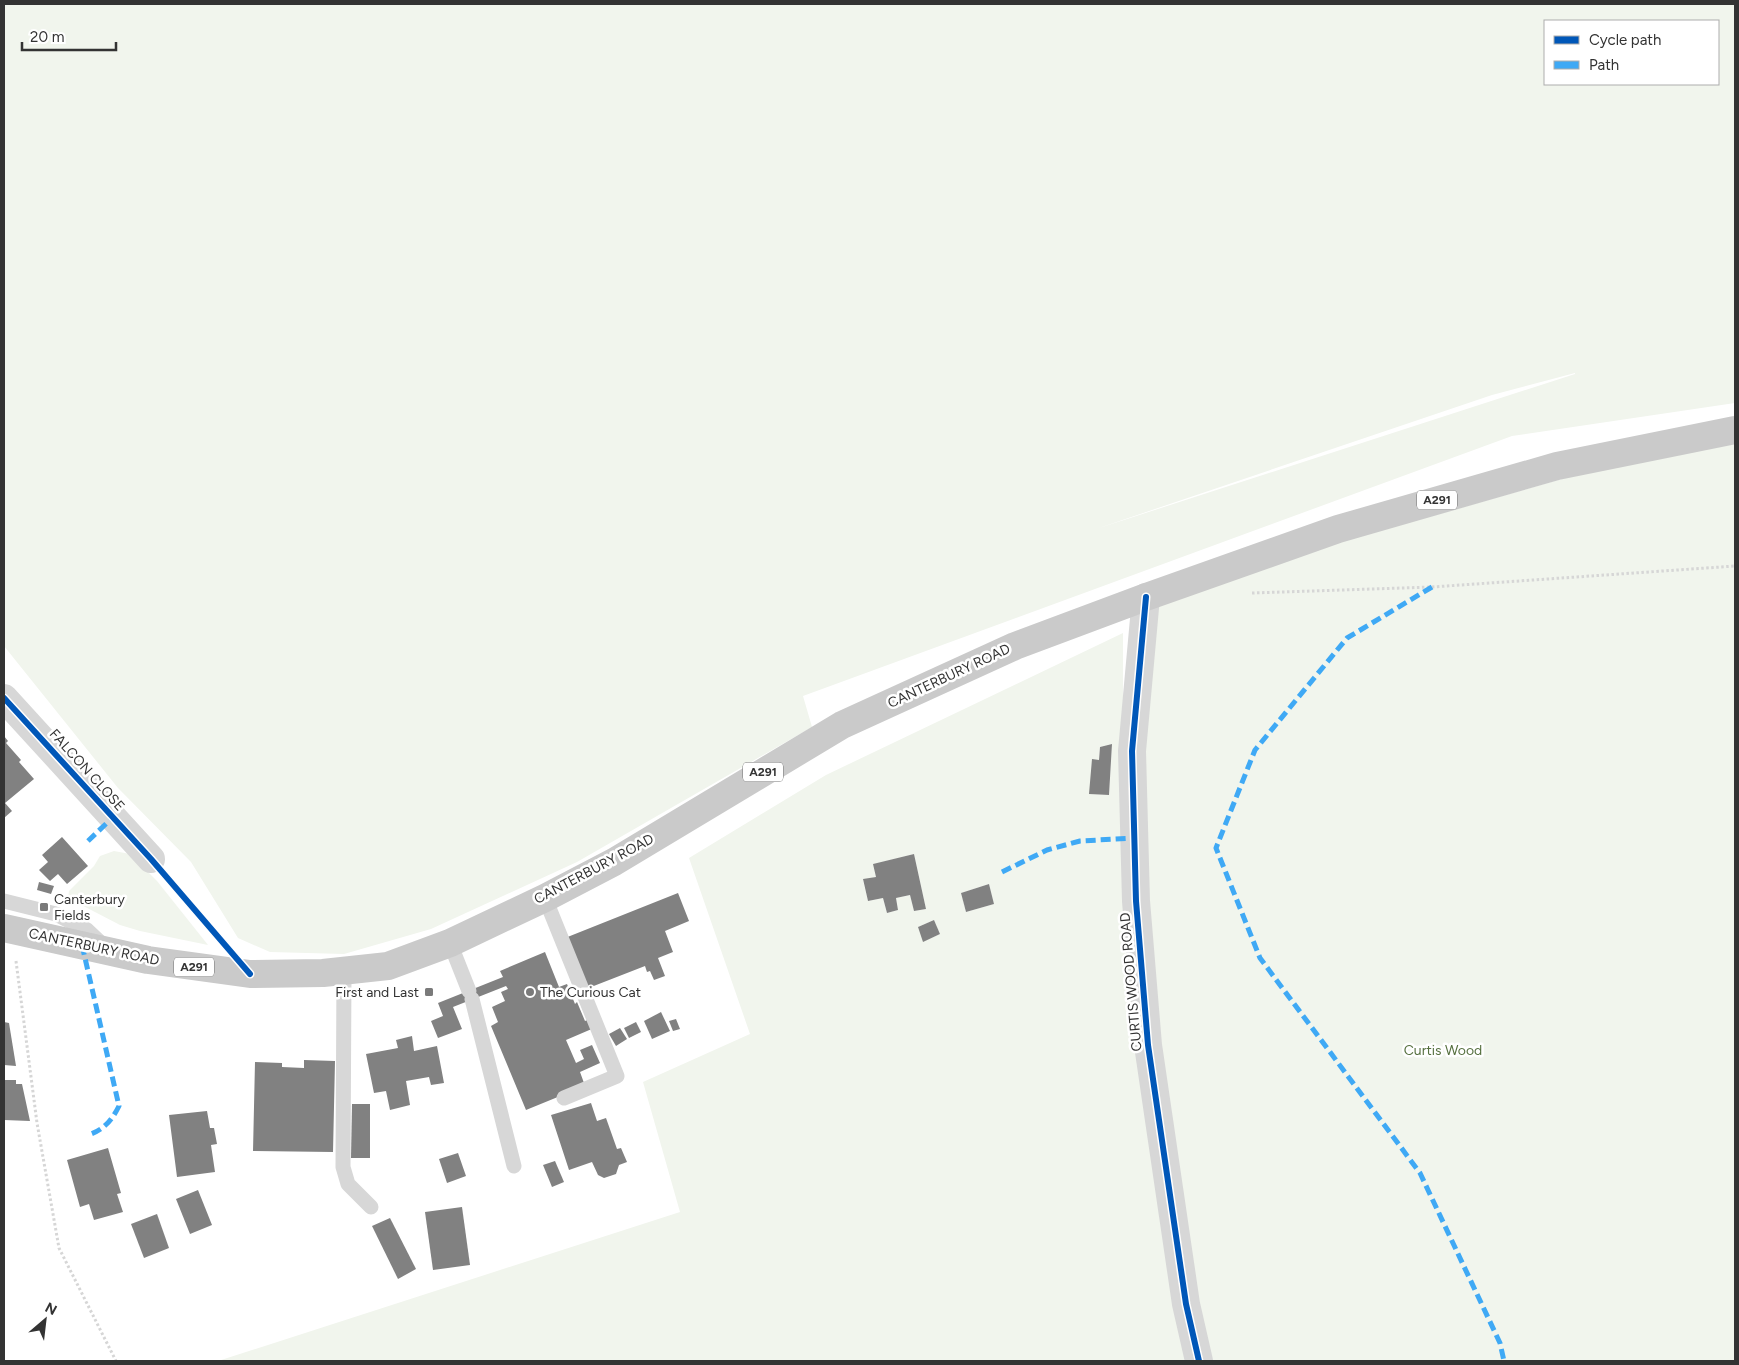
<svg xmlns="http://www.w3.org/2000/svg" width="1739" height="1365" font-family="Figtree,sans-serif">
	<rect width="100%" height="100%" fill="#fff"/>
	<g fill="#f1f5ed" fill-rule="evenodd">
		<path d="M 4,4 L 1735,4 L 1735,403 L 1512,436 L 803,696 L 812,727 L 577,862 L 431,929 L 344,954 L 270,952 L 238,938 L 191,862 L 118,788 L 4,646 ZM 1545,21 L 1718,21 L 1718,84 L 1545,84 ZM 1575,373 L 1575,374 L 1096,529 L 1492,395 Z"/>
		<path d="M 1735,430 L 1735,1361 L 218,1361 L 680,1212 L 643,1082 L 750,1034 L 689,858 L 826,775 L 1123,633 L 1123,905 L 1146,597 ZM 1112,744 L 1109,795 L 1090,794 L 1092,760 L 1099,760 L 1100,747 ZM 914,854 L 926,909 L 914,911 L 910,895 L 896,898 L 898,910 L 887,913 L 883,898 L 868,901 L 863,880 L 876,877 L 874,864 ZM 989,884 L 994,904 L 966,912 L 961,893 ZM 934,920 L 940,934 L 924,941 L 918,927 Z"/>
		<polygon points="114,851 130,854 157,881 208,945 140,931 120,925 68,898 69,891 94,866 100,856"/>
	</g>
	<g fill="#818181">
		<polygon points="4,736 8,741 6,743 21,760 19,762 34,779 5,803 12,811 4,818"/>
		<polygon points="1112,744 1109,795 1089,794 1092,759 1099,760 1100,747"/>
		<polygon points="62,837 88,866 67,884 58,874 50,881 39,870 48,862 42,855"/>
		<polygon points="914,854 926,909 914,911 910,895 896,898 898,910 887,913 883,898 868,901 863,879 876,877 873,864"/>
		<polygon points="39,882 54,886 51,894 37,890"/>
		<polygon points="989,884 994,904 966,912 961,893"/>
		<polygon points="678,893 689,921 665,931 673,952 658,958 665,976 654,980 650,971 647,972 645,966 586,989 565,938"/>
		<polygon points="934,920 940,934 923,942 918,927"/>
		<polygon points="545,952 559,987 567,984 575,1004 577,1002 585,1021 590,1019 594,1028 566,1040 576,1063 584,1059 580,1050 592,1045 600,1063 580,1072 584,1083 570,1092 526,1110 491,1026 498,1022 492,1007 505,1001 501,992 508,989 506,986 453,1007 462,1029 438,1038 431,1021 443,1016 438,1003 503,977 500,971"/>
		<polygon points="661,1012 670,1031 652,1039 644,1021"/>
		<polygon points="676,1019 680,1029 673,1031 669,1021"/>
		<polygon points="4,1022 9,1023 16,1066 4,1065"/>
		<polygon points="636,1022 641,1032 629,1038 624,1028"/>
		<polygon points="620,1028 627,1039 616,1046 609,1034"/>
		<polygon points="412,1036 414,1051 437,1046 444,1083 431,1085 429,1077 406,1081 410,1105 390,1110 386,1091 374,1093 366,1054 398,1048 396,1040"/>
		<polygon points="304,1060 335,1061 333,1152 253,1151 255,1062 282,1063 282,1067 304,1068"/>
		<polygon points="4,1080 16,1080 16,1084 22,1084 30,1121 4,1120"/>
		<polygon points="591,1103 597,1121 606,1118 617,1149 621,1148 627,1162 619,1165 616,1174 604,1178 598,1175 592,1162 569,1170 551,1115"/>
		<polygon points="352,1104 370,1104 370,1158 351,1158"/>
		<polygon points="207,1111 210,1128 214,1128 217,1144 211,1145 215,1172 177,1177 169,1115"/>
		<polygon points="108,1148 121,1193 117,1194 123,1212 94,1220 89,1204 80,1207 67,1160"/>
		<polygon points="458,1153 466,1176 447,1183 439,1159"/>
		<polygon points="555,1161 564,1182 552,1187 543,1165"/>
		<polygon points="198,1190 212,1225 190,1234 176,1199"/>
		<polygon points="462,1207 470,1265 433,1270 425,1212"/>
		<polygon points="157,1214 169,1248 144,1258 131,1224"/>
		<polygon points="390,1218 416,1269 398,1279 372,1226"/>
	</g>
	<g fill="none" stroke-linecap="round" stroke-linejoin="round">
		<g stroke="#d6d6d6" stroke-width="3" stroke-dasharray="2.5 2.5" stroke-linecap="butt">
			<polyline points="1252,593 1432,587 1735,566"/>
			<polyline points="16,961 37,1123 59,1248 116,1361"/>
		</g>
		<g stroke="#d7d7d7" stroke-width="15">
			<polyline points="545,898 617,1076 564,1098"/>
			<polyline points="4,901 56,914 87,930 105,947"/>
			<polyline points="450,943 469,991"/>
			<polyline points="344,972 343,1167 348,1184 371,1207"/>
			<polyline points="472,999 514,1166"/>
		</g>
		<g stroke="#d7d7d7" stroke-width="28">
			<polyline points="1146,597 1132,751 1136,901 1148,1045 1186,1304 1199,1361"/>
			<polyline points="4,698 151,859"/>
		</g>
		<polyline stroke="#cacaca" stroke-width="28" points="4,928 148,960 250,974 323,973 388,966 450,943 545,898 614,862 842,725 1015,646 1146,597 1338,529 1557,466 1735,430"/>
		<g stroke="#3fa9f5" stroke-width="5" stroke-dasharray="10 5" stroke-linecap="butt">
			<polyline points="1432,587 1347,638 1255,750 1216,848 1260,958 1420,1173 1500,1343 1504,1361"/>
			<polyline points="88,841 113,817"/>
			<polyline points="1002,872 1047,850 1080,841 1134,838"/>
			<path d="M 82,945 L 119,1106 C 112,1120 104,1130 88,1135"/>
		</g>
		<g stroke="#fff" stroke-width="9">
			<g id="cycleway">
				<polyline points="1146,597 1132,751 1136,901 1148,1045 1186,1304 1199,1361"/>
				<polyline points="4,698 151,859 250,974"/>
			</g>
		</g>
		<use href="#cycleway" stroke="#0057b8" stroke-width="6"/>
	</g>
	<g fill="#7a7a7a" stroke="#fff" stroke-width="2">
		<rect x="39" y="902" width="10" height="10" rx="2.5"/>
		<rect x="424" y="987" width="10" height="10" rx="2.5"/>
		<circle cx="530" cy="992" r="5"/>
	</g>
	<g text-anchor="middle" dominant-baseline="central" stroke-width="5" stroke-linejoin="round" paint-order="stroke">
		<g fill="#fff" stroke="#707070" stroke-width="1">
			<rect x="1417" y="490.5" width="40" height="19" rx="4"/>
			<rect x="743" y="762.5" width="40" height="19" rx="4"/>
			<rect x="174" y="957.5" width="40" height="19" rx="4"/>
		</g>
		<g font-size="12" font-weight="bold" fill="#333">
			<text x="1437" y="500">A291</text>
			<text x="763" y="772">A291</text>
			<text x="194" y="967">A291</text>
		</g>
		<g font-size="14" fill="#333" stroke="#fff">
			<text transform="translate(949 676) rotate(-25)">CANTERBURY ROAD</text>
			<text transform="translate(87 770) rotate(48)">FALCON CLOSE</text>
			<text transform="translate(594 869) rotate(-28)">CANTERBURY ROAD</text>
			<text transform="translate(94 947) rotate(12)">CANTERBURY ROAD</text>
			<text transform="translate(1131 982) rotate(-95)">CURTIS WOOD ROAD</text>
		</g>
		<g font-size="14" fill="#333" stroke="#fff" text-anchor="start">
			<text x="54" y="899">Canterbury<tspan x="54" dy="16">Fields</tspan></text>
			<text x="419" y="992" text-anchor="end">First and Last</text>
			<text x="540" y="992">The Curious Cat</text>
		</g>
		<g font-size="14" fill="#56703f" stroke="#fff">
			<text x="1443" y="1050">Curtis Wood</text>
		</g>
	</g>
	<rect width="1739" height="1365" fill="none" stroke="#333333" stroke-width="10"/>
	<rect x="1544" y="20" width="175" height="65" fill="#ffffff" stroke="#adadad"/>
	<rect x="1554" y="36" width="25" height="8" fill="#0057b8" stroke="#adadad"/>
	<text x="1589" y="45" font-size="15" fill="#333333">Cycle path</text>
	<rect x="1554" y="61" width="25" height="8" fill="#3fa9f5" stroke="#adadad"/>
	<text x="1589" y="70" font-size="15" fill="#333333">Path</text>
	<g transform="translate(45 1320) rotate(28)" stroke="#ffffff" stroke-width="4" paint-order="stroke">
	<path d="M0-4L9 19L0 12L-9 19Z" fill="#333333"/>
	<text y="-8" font-size="14" font-weight="bold" text-anchor="middle" fill="#333333">N</text>
	</g>
	<path d="M22 42v8h94v-8" fill="none" stroke="#333333" stroke-width="2.5"/>
	<text x="30" y="42" font-size="15" fill="#333333" stroke="#ffffff" stroke-width="4" paint-order="stroke">20 m</text>
</svg>
